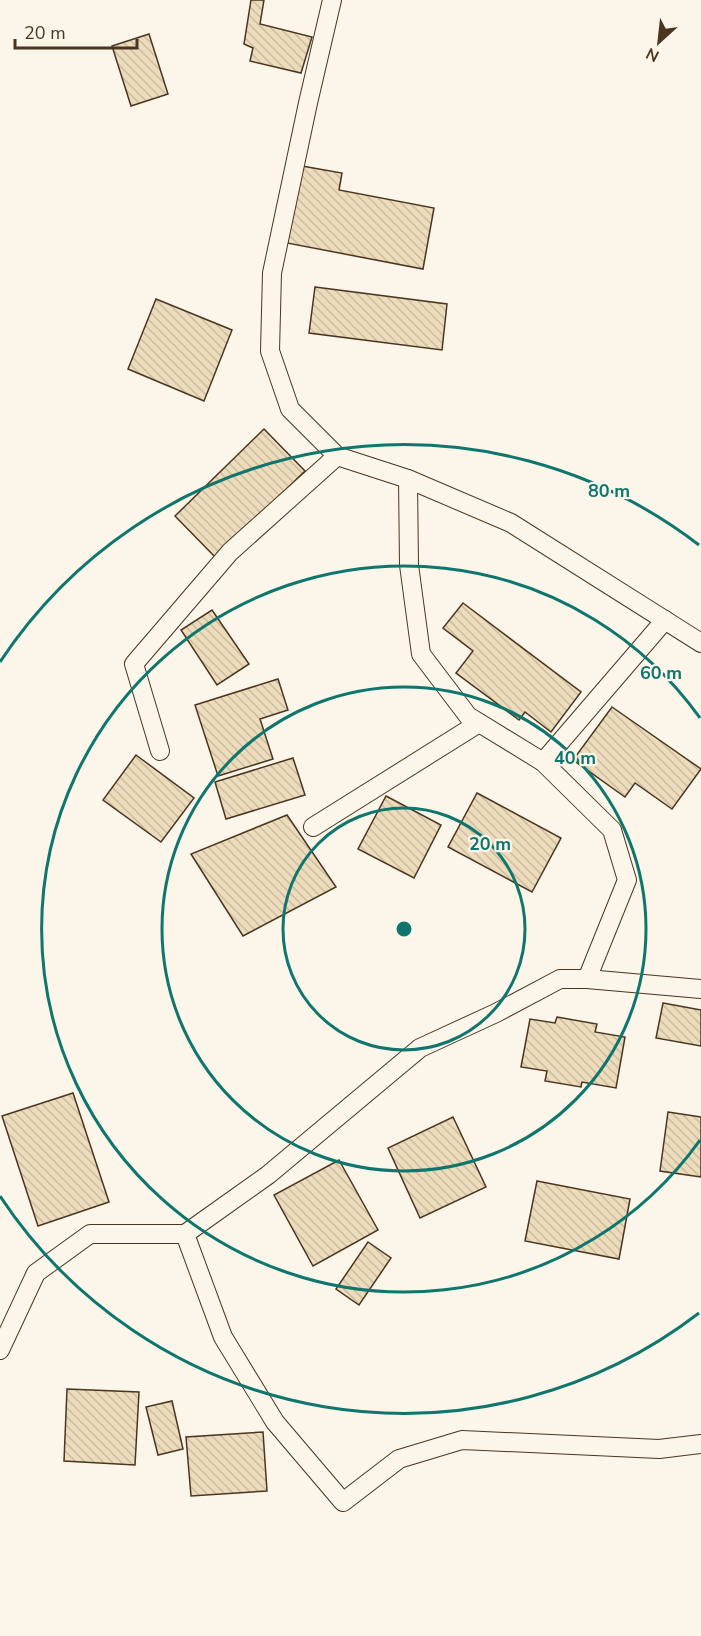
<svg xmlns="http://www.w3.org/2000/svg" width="701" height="1636" font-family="'Nunito Sans',sans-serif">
	<defs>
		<pattern id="building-back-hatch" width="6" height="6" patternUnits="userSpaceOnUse" patternTransform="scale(1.5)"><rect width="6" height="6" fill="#ecdcbc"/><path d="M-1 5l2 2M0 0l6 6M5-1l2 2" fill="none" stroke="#ccbda1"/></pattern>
	</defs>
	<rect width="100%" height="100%" fill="#fbf6e9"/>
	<g fill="url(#building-back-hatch)" stroke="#4a3520" stroke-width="1.5">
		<polygon points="251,0 264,0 260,24 312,37 301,73 250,61 253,48 244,44"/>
		<polygon points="149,34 168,94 131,106 112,46"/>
		<polygon points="302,166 342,173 339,190 434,208 423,269 287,243"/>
		<polygon points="315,287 447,304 442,350 309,333"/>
		<polygon points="156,299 232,330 204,401 128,369"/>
		<polygon points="264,429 305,471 216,558 175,516"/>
		<polygon points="463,603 581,692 551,732 525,712 519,720 456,673 473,651 443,628"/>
		<polygon points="212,610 249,664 217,685 181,630"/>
		<polygon points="278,679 288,710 260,719 273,759 218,776 195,705"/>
		<polygon points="612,707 701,769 672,809 635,783 625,797 573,760"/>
		<polygon points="136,755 194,798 161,842 103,800"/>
		<polygon points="293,758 305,795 226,819 215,782"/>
		<polygon points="477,793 561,838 532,892 448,847"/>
		<polygon points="386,796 441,825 414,878 358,849"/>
		<polygon points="287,815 336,887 243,936 191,854"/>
		<polygon points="663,1003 701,1010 701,1046 656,1038"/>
		<polygon points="557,1017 597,1024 595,1032 625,1037 616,1088 582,1082 581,1087 545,1081 547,1071 521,1067 530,1019 555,1023"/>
		<polygon points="73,1093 109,1202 38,1226 2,1116"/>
		<polygon points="668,1112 701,1117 701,1177 660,1171"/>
		<polygon points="453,1117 486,1187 420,1218 388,1148"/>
		<polygon points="339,1160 378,1230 313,1266 274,1195"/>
		<polygon points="537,1181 630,1199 619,1259 525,1241"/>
		<polygon points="368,1242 391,1258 359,1305 336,1289"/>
		<polygon points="67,1389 139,1392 135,1465 64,1461"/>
		<polygon points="172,1401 183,1449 158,1455 146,1407"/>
		<polygon points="263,1432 267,1491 191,1496 186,1437"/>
	</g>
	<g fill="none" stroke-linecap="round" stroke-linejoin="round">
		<g stroke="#4a3520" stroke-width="20">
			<g id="service">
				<polyline points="332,0 308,103 272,273 270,351 290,409 337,456 408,479 511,523 701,643"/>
				<polyline points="408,479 409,565 421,654 468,716 543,762 612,830 627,880 587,979"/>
				<polyline points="160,751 134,664 230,552 337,456"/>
				<polyline points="543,762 665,620"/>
				<polyline points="313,827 479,723"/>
				<polyline points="185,1234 223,1337 275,1422 343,1502 399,1459 462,1440 659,1449 701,1444"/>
				<polyline points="0,1350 36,1273 90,1234 185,1234 268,1175 420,1048 496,1013 560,979 587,979 701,989"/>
			</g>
		</g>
		<use href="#service" stroke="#fbf6e9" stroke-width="18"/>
	</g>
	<g fill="none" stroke="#0f766e" stroke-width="3">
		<circle cx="404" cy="929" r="121"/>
		<circle cx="404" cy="929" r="242"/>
		<path d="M700 1140A363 363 0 1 1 700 718"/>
		<path d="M699 1313A484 484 0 0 1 0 1196M0 662A484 484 0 0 1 699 545"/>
	</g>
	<circle cx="404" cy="929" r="9" fill="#0f766e" stroke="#fbf6e9" stroke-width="3"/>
	<g font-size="18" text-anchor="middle" font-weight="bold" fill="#0f766e" stroke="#fbf6e9" stroke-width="4.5" stroke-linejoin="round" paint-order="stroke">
		<text x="609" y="497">80 m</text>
		<text x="661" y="679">60 m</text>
		<text x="575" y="764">40 m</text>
		<text x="490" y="850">20 m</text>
	</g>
	<g transform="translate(659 42) rotate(207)" stroke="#fbf6e9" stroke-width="4.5" paint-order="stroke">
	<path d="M0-4.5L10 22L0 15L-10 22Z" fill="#4a3520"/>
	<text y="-9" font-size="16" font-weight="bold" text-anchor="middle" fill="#4a3520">N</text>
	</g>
	<path d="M15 39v9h122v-9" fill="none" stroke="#4a3520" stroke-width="3"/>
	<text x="24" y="39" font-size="18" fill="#4a3520" stroke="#fbf6e9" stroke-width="4.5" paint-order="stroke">20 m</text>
</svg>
